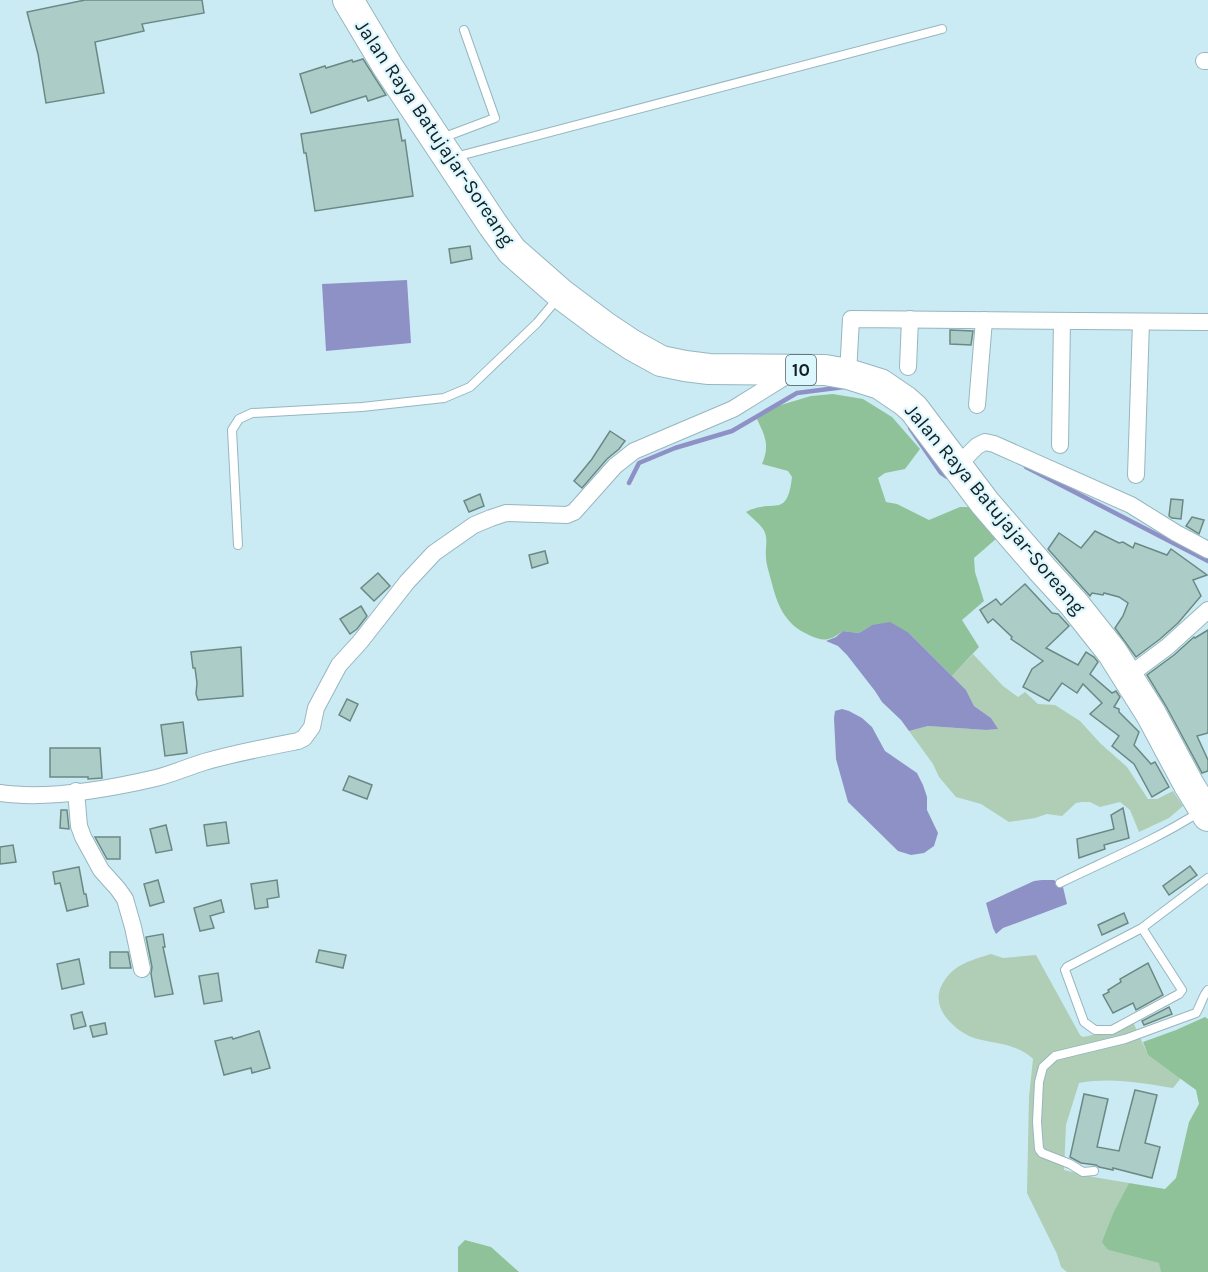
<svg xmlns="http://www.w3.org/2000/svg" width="1208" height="1272" font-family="Karla,sans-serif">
	<rect width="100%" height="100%" fill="#caebf3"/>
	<g fill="#afceb5">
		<polygon points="973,654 1003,686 1018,697 1025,692 1038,704 1055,705 1080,721 1100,743 1127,767 1148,799 1157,799 1173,791 1183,806 1169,818 1139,832 1130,810 1120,802 1100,807 1090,802 1082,802 1076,803 1062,816 1047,814 1035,818 1009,822 981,804 956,797 939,777 933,764 909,731 928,726 986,730 997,729 991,718 974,706 966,690 952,676"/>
		<path d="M 991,954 L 1003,958 L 1036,955 L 1080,1035 L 1083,1037 L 1117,1030 L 1133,1022 L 1148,1055 L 1181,1078 L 1173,1088 C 1141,1083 1112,1077 1079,1083 L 1066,1125 L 1064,1170 L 1093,1177 L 1129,1183 L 1114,1211 L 1103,1242 L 1108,1250 L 1160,1263 L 1161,1272 L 1067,1272 L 1061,1267 L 1057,1254 L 1027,1193 L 1029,1097 L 1033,1059 C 1020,1046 1001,1044 982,1040 C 978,1039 973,1038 969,1036 C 953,1028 933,1009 940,989 C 950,965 969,961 991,954 Z"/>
	</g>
	<g fill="#8fc299">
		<path d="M 833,394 L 863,399 L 892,417 L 920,449 L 905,469 L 885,473 L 878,478 L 886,502 L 897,504 L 929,520 L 960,507 L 974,507 L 997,538 L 974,558 L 975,572 L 984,601 L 962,620 L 979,647 L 952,676 L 909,633 L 872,625 L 859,633 L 843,631 C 830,641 823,642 809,635 C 784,624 777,604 771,580 C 769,572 766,564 766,557 C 765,549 768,541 765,533 C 763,526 752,518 746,512 C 773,497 787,521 792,477 L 788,471 L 762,464 C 770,445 765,436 757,419 L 774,407 L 811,396 Z"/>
		<polygon points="1205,1017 1208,1019 1208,1272 1161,1272 1159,1263 1108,1250 1102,1242 1114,1211 1129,1183 1165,1189 1176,1178 1189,1122 1199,1104 1196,1090 1148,1055 1143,1042 1176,1030"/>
		<polygon points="465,1240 491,1247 519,1272 458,1272 458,1247"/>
	</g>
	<g fill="#8e91c6">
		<polygon points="407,280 411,343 326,351 322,284"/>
		<polygon points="890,622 909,633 966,690 974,706 991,718 998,729 986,730 928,726 909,731 901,720 882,702 875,691 847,655 838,646 826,641 836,637 843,631 859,633 872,625"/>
		<polygon points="842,709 849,711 862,718 872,727 885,751 917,773 923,785 927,797 927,810 938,833 934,846 924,853 911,855 898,851 848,802 836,759 834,718 835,711"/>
		<polygon points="1042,880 1054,880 1063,887 1067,904 1003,928 996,934 993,928 986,903 1034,881"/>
	</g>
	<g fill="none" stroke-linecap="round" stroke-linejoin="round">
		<g stroke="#8e91c6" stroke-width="4.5">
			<polyline points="910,428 941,473 947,477 949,476"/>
			<polyline points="1026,467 1208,561"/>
			<polyline points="629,483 639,463 675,448 732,431 797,393 844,387"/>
		</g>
	</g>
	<g fill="#accdc7" stroke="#6a8984" stroke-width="1.5">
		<polygon points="85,0 202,0 204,13 142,24 144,31 95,42 104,93 46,103 38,54 27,12"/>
		<polygon points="363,59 386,95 368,101 366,96 311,113 300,74 325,66 326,68 352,60 353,62"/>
		<polygon points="398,119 402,141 405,140 413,196 315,211 306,153 304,153 301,134"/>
		<polygon points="470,246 472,259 451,263 449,249"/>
		<polygon points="950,330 973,331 971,345 950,344"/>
		<polygon points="610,431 625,441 619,449 607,459 582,488 574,481 592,459"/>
		<polygon points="480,494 484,506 469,512 464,501"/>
		<polygon points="1171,499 1183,500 1181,519 1172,518 1169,516"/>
		<polygon points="1192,517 1204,520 1199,534 1186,526"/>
		<polygon points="1095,531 1119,543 1123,542 1133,548 1135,543 1167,555 1171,549 1207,575 1193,580 1201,596 1178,623 1160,639 1136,657 1115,628 1123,616 1128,603 1119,597 1104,593 1103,595 1092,593 1090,596 1048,549 1059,533 1081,548"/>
		<polygon points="545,551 548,563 532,568 529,555"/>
		<polygon points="378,573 390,586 374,601 361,588"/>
		<polygon points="1025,584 1052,613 1058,614 1069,626 1046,648 1078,665 1086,652 1094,657 1098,662 1090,674 1112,693 1116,691 1120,697 1114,707 1119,709 1119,712 1139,732 1134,745 1151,764 1155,762 1169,787 1152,797 1134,764 1112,746 1119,736 1090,714 1102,703 1083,684 1077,693 1062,683 1049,701 1023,687 1032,669 1043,661 1011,639 1012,637 993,619 988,623 980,610 996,599 1001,605"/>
		<polygon points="361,606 367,616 357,629 350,634 340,619"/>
		<polygon points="1208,630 1208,733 1197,736 1208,760 1208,771 1202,773 1166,706 1147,675 1174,655 1194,637 1195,638"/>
		<polygon points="241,647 243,696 198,700 196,694 197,683 195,668 193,668 191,652"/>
		<polygon points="347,699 358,704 350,721 339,715"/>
		<polygon points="183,722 187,753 165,756 161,725"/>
		<polygon points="50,748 100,748 102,778 88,779 88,777 50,777"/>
		<polygon points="349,776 372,785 367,799 343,790"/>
		<polygon points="1123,808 1129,838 1104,845 1105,849 1079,858 1077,839 1114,829 1111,815"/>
		<polygon points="61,810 67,810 69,829 60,828"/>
		<polygon points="226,822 229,843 207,846 204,825"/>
		<polygon points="166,825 172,850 156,853 150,829"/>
		<polygon points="95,837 120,837 120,859 107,859"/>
		<polygon points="13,845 16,862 0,864 0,847"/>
		<polygon points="1190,866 1197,875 1169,895 1163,886"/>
		<polygon points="79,867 84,894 86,894 88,906 67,911 60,883 55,884 53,872"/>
		<polygon points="158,880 164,902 150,906 144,884"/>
		<polygon points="277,880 279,897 267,899 268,907 255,909 251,884"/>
		<polygon points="221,900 224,912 210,916 214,928 200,931 194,908"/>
		<polygon points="1124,913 1128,923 1102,935 1098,925"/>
		<polygon points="163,934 165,947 163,947 173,994 155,997 151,974 152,967 146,937"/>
		<polygon points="319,950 346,955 343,968 316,962"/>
		<polygon points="110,952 128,952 131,968 110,968"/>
		<polygon points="79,959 84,984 62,989 57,964"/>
		<polygon points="1148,963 1163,995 1136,1010 1133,1003 1113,1013 1103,995 1109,992 1108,990 1121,982 1120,979"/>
		<polygon points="218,973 222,1001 204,1004 199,976"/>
		<polygon points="1169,1007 1172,1014 1144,1025 1142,1021"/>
		<polygon points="82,1012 86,1026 74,1029 71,1015"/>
		<polygon points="105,1023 107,1034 93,1037 90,1026"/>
		<polygon points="259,1031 270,1068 252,1073 251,1068 224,1075 215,1041 232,1037 233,1039"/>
		<polygon points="1135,1090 1157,1095 1145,1143 1160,1147 1152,1178 1113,1168 1113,1170 1099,1167 1096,1165 1081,1163 1070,1157 1084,1094 1108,1099 1097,1147 1119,1151"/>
	</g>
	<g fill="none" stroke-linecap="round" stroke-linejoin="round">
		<g stroke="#97b6bf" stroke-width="10">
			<g id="lane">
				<polyline points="442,138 495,118 464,30"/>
				<polyline points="455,157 942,29"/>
				<polyline points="238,545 232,430 239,419 252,413 362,407 444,398 470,387 537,323 558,298"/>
				<path d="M 1060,883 C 1107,860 1156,840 1201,811"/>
				<polyline points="1142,928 1067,967 1065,970 1084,1022 1095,1030 1112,1030 1179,994 1182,990 1142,928 1208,878"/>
				<path d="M 1094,1171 L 1083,1172 L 1070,1164 L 1042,1153 L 1039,1149 L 1037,1122 L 1039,1082 L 1043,1067 L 1055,1056 L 1125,1039 L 1196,1013 C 1200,1007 1203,995 1208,990"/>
			</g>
		</g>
		<g stroke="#97b6bf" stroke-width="18">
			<g id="street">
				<polyline points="1204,61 1208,61"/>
				<polyline points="908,367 910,319"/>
				<polyline points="848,374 851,319 1208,322"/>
				<polyline points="977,405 984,320"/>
				<polyline points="1060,445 1062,321"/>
				<polyline points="953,461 967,456 977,446 985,442 994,444 1131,505 1176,533 1208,550"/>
				<polyline points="1136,475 1141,322"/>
				<polyline points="1128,676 1167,647 1208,610"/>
				<polyline points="76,791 79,826 83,837 101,870 118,889 125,899 133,927 142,969"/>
				<path d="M 0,793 C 48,800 109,789 156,778 C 172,774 188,767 204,762 C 235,753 267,747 298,741 L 304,738 L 312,727 L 316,708 L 339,665 L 360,642 L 407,582 L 434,553 L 474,525 L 491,518 L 506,513 L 567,515 L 574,512 L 615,466 L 634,451 L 733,409 L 791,373"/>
			</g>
		</g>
		<g stroke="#97b6bf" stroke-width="32">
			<polyline id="highway" points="348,0 388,67 493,225 512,251 561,294 605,327 632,345 661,361 685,366 709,369 825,370 848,374 880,384 905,401 914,409 985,503 1042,569 1074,604 1112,652 1151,714 1189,785 1208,816"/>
		</g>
		<use href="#lane" stroke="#fff" stroke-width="8"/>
		<use href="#street" stroke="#fff" stroke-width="16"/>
		<use href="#highway" stroke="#fff" stroke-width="30"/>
	</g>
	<g text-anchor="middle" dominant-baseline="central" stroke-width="4.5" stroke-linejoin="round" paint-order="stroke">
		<rect fill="#ddf7fe" stroke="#506064" stroke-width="1.5" x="786" y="355" width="30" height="30" rx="4.5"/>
		<g font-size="18" font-weight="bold" fill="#131f22">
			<text x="801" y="370">10</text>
		</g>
		<g font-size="20" fill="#131f22" stroke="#ddf7fe">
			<text transform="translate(435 133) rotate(56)">Jalan Raya Batujajar-Soreang</text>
			<text transform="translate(995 509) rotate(50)">Jalan Raya Batujajar-Soreang</text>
		</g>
	</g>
</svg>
